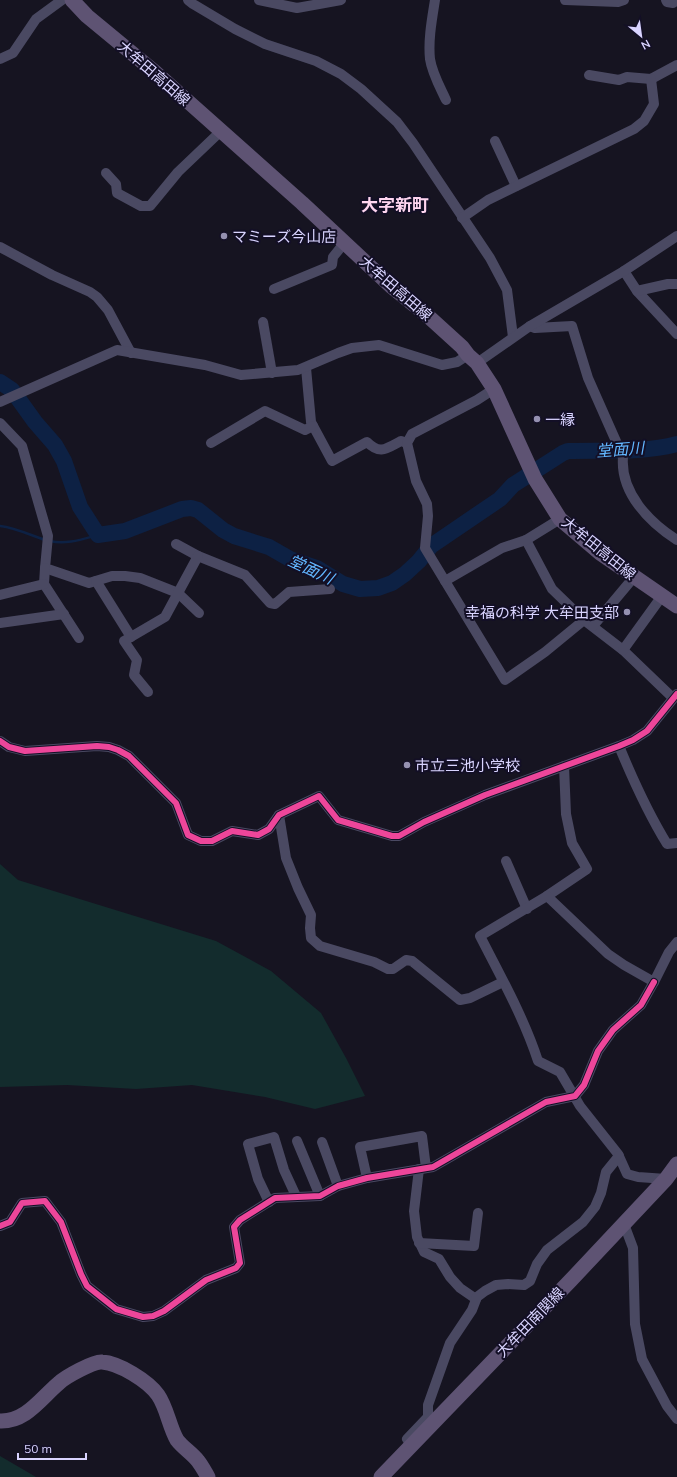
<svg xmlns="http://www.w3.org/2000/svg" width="677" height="1477" font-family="Mulish,'Noto Sans JP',sans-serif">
	<rect width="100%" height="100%" fill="#161421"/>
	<g fill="#132c2d">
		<polygon points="0,864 18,880 216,941 271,971 321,1013 346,1058 365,1096 315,1109 265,1097 192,1085 136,1089 67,1085 0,1087"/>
		<polygon points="0,1456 36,1477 0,1477"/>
	</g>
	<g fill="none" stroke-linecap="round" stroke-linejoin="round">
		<g stroke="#0d2144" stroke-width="2.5">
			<path d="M 0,526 C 16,528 30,535 45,540"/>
			<path d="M 50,541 C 66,545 83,539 98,535"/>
		</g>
		<path stroke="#0d2144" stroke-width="16" d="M 0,382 L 12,390 L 35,422 L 55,445 L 64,461 L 80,507 L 98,535 L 125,531 L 182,509 L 191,508 L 198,510 L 223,530 L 234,536 L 269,547 L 290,559 L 317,568 L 343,584 L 360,589 L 378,588 L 392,583 L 405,574 L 419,561 L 431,546 L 500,499 L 513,485 L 563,453 L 568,451 C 602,450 645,453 677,444"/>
		<g stroke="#4a4962" stroke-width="10">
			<polyline points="188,0 193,4 235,29 265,44 316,61 341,74 361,89 397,122 413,143 490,258 507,290 513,337"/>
			<polyline points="259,0 297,8 341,0"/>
			<path d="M 435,0 C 432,19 428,40 430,59 C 432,73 440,87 446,100"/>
			<polyline points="565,0 618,2 624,0"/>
			<polyline points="666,0 667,2 673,3 677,0"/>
			<polyline points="0,59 13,53 36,19 62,0"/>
			<polyline points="589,75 619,80 627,77 651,79 677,65"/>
			<polyline points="495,141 516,186"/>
			<polyline points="106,173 116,184 117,193 141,206 150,206 178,172 221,131"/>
			<polyline points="462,218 488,200 634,129 644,121 654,104 651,79"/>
			<polyline points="0,247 52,275 90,292 97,297 108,310 131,353"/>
			<polyline points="624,271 637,291 677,334"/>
			<polyline points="274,289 332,265 333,257 345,242"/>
			<polyline points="637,291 668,284 677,284"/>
			<polyline points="263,322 272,373"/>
			<path d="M 530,326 L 535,328 L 572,326 L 588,378 L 623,457 C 620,493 650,523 677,540"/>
			<polyline points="477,363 530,326 624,271 677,236"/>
			<path d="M 306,368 L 311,422 L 332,461 L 367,442 C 380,455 386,449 401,441 L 407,443"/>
			<polyline points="494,389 477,400 412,434 407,443 416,481 427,504 428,516 425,548 505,680 545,652 584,620"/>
			<polyline points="0,402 117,350 205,365 241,375 298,370 338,353 352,348 379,345 442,365 457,362 468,355"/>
			<polyline points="0,423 22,446 48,536 45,568 89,583 112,576 125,576 140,578 178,593 199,613"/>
			<polyline points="211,443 265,411 305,430 313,426"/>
			<polyline points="526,540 552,589 584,620 623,650 673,698"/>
			<polyline points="176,544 198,556 245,575 270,603 275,604 289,592 330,589"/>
			<polyline points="45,568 44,584 79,638"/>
			<polyline points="96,581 131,637"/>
			<polyline points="445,581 502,548 526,540 560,519"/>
			<polyline points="0,595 44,584"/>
			<polyline points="0,623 64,614"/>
			<polyline points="593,626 634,577"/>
			<polyline points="623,650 662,596"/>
			<polyline points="148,692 134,675 137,660 124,641 165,617 198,556"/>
			<polyline points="0,741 9,747 25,751 97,746 109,747 118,750 129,756 176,803 188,835 201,841 212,841 232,831 258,835 269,829 279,815 319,796 338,820 392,836 399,836 424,822 485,795 619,746 633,740 647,731 677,694"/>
			<path d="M 619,746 C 633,780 648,813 667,844 L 677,843"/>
			<polyline points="279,815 286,858 298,888 311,915 310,928 311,938 320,946 374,962 388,969 393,969 406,960 412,961 460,1000 470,998 503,982"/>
			<polyline points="506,861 527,909"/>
			<polyline points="547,896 587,869 572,843 566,814 564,766"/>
			<polyline points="297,1141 320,1196"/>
			<polyline points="322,1142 338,1186"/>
			<polyline points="419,1169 414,1211 417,1237 424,1252 439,1259 450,1277 460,1288 476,1299"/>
			<polyline points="367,1178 360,1147 422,1136 426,1168"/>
			<path d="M 666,1179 L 638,1177 L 627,1174 L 618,1154 L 580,1106 L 560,1072 L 538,1061 C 524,1018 501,977 480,936 L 547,896 L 608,954 L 624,965 L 654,982 L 669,952 L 677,942"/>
			<polyline points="269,1202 258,1179 248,1144 274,1137 284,1170 296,1196"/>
			<polyline points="624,1224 633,1248 635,1324 642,1359 667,1406 677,1419"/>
			<polyline points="0,1226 10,1222 22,1203 45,1201 61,1222 81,1274 87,1286 116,1309 143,1317 153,1316 164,1311 206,1280 236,1268 240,1263 234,1227 240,1220 275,1198 320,1196 338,1186 367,1178 433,1167 546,1102 575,1096 584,1085 598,1051 613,1030 641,1005 654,982"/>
			<polyline points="419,1243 474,1246 478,1213"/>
			<polyline points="412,1445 407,1439 428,1417 428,1405 450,1343 472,1310 477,1297 485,1291 496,1285 508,1284 524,1285 530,1281 537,1264 547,1250 583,1222 595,1207 601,1193 606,1172 619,1156"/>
		</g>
		<g stroke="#5e5373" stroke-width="15">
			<polyline points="72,0 87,16 156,73 302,203 392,287 429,317 462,347 468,355 477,363 494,389 535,479 560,519 600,553 677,606"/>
			<path d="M 0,1421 C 26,1422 41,1398 59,1383 C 65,1377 94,1361 102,1362 C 119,1363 148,1381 158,1395 C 167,1408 169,1426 177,1440 C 183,1448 192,1453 198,1461 C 202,1466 205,1472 208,1477"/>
			<polyline points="381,1477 571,1280 666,1179 677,1164"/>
		</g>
		<g stroke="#130f26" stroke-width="8">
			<g id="cycleway">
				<polyline points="0,741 9,747 25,751 97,746 109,747 118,750 129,756 176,803 188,835 201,841 212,841 232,831 258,835 269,829 279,815 319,796 338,820 392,836 399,836 424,822 485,795 619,746 633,740 647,731 677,694"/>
				<polyline points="0,1226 10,1222 22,1203 45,1201 61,1222 81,1274 87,1286 116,1309 143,1317 153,1316 164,1311 206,1280 236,1268 240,1263 234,1227 240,1220 275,1198 320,1196 338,1186 367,1178 433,1167 546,1102 575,1096 584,1085 598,1051 613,1030 641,1005 654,982"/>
			</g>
		</g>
		<use href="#cycleway" stroke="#ed469a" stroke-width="6"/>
	</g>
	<g fill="#9591b1" stroke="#130f26" stroke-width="1.5">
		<circle cx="224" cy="236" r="4"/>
		<circle cx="537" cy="419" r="4"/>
		<circle cx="627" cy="612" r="4"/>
		<circle cx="407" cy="765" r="4"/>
	</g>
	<g text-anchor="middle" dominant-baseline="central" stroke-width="4" stroke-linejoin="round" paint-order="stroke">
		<g font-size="15" fill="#d9d4ff" stroke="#130f26">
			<text transform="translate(154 73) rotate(41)">大牟田高田線</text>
			<text transform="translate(396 288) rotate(41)">大牟田高田線</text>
			<text transform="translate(599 548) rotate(39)">大牟田高田線</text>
			<text transform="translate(530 1322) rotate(-46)">大牟田南関線</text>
		</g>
		<g font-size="15" fill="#d9d4ff" stroke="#130f26" text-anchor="start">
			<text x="232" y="236">マミーズ今山店</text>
			<text x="545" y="419">一縁</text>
			<text x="619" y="612" text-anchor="end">幸福の科学 大牟田支部</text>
			<text x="415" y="765">市立三池小学校</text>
		</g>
		<g font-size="16" font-style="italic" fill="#62b6ff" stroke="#130f26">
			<text transform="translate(620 449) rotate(-4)">堂面川</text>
			<text transform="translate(311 569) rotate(25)">堂面川</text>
		</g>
		<g font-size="17" font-weight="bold" fill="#ffd6f0" stroke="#130f26">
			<text x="395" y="204">大字新町</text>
		</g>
	</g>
	<g transform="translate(641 36) rotate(151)" stroke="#130f26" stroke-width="3" paint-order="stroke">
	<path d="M0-3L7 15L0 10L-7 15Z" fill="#d9d4ff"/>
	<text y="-6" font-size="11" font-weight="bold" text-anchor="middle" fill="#d9d4ff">N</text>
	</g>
	<path d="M18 1453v6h68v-6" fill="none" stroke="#d9d4ff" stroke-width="2"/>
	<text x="24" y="1453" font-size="12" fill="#d9d4ff" stroke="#130f26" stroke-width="3" paint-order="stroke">50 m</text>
</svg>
